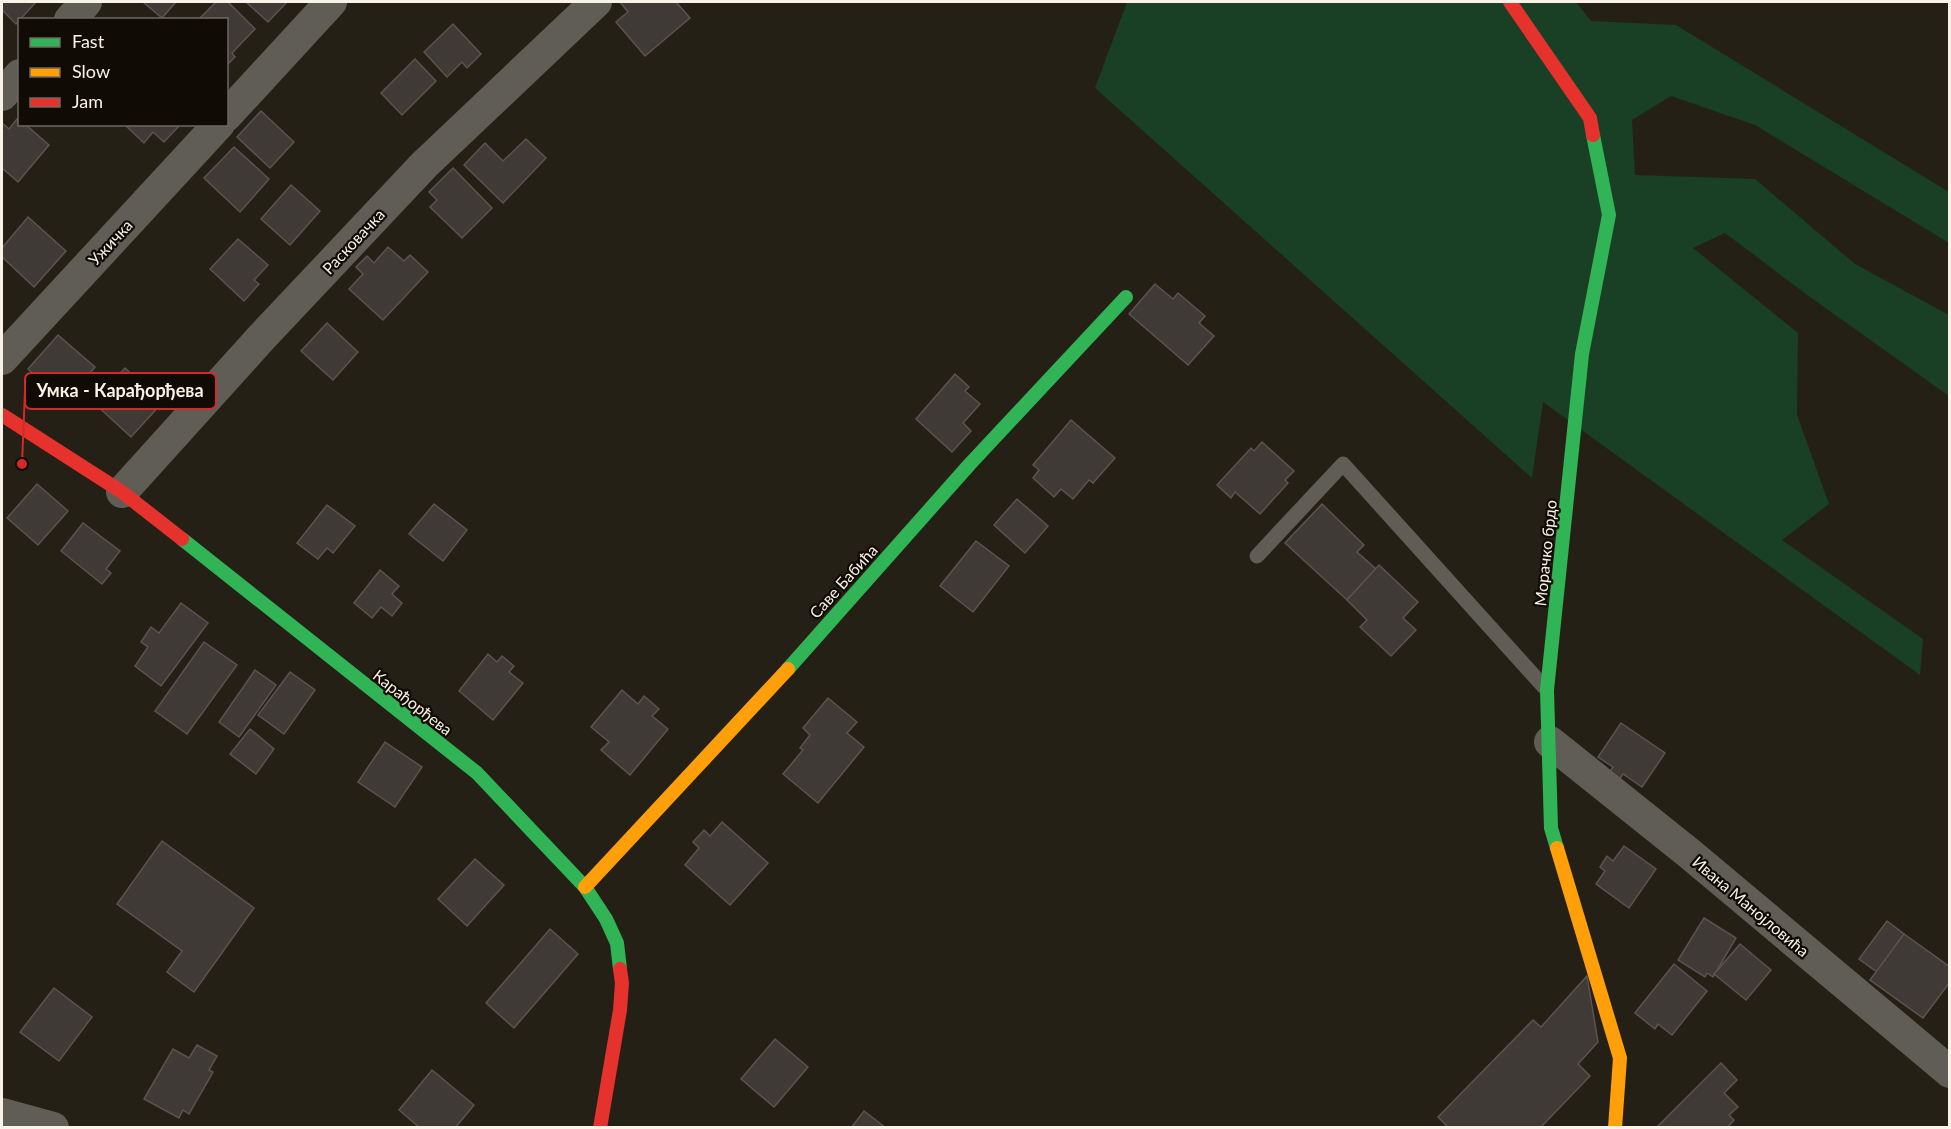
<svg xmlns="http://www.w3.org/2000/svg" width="1951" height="1129" font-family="Lato,sans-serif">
	<rect width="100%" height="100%" fill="#252016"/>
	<polygon fill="#193f25" points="1127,2 1576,2 1591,21 1676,25 1949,192 1949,243 1755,125 1671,96 1632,120 1635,175 1755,179 1855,264 1949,315 1949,396 1810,297 1725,233 1693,248 1798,333 1797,415 1829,504 1782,540 1923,639 1920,675 1543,402 1532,478 1095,88"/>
	<g fill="#403a37" stroke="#5a5351" stroke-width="1.5">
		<polygon points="2,2 36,2 16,24 2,10"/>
		<polygon points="143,2 176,2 162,18"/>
		<polygon points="216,2 228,2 255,29 232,53 235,57 226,66 226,20 198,20"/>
		<polygon points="246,2 287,2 268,22"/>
		<polygon points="620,2 676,2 690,18 645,56 616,22 628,12"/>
		<polygon points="453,24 481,54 467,68 462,62 447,77 424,52"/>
		<polygon points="415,59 436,81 402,115 381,93"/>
		<polygon points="261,111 294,142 270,168 237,137"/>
		<polygon points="17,119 20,124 25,124 49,145 18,182 2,168 2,126 3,124 9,129"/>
		<polygon points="124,124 180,124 180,125 164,142 153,132 144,143"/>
		<polygon points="526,139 546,158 503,203 464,165 485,143 503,161"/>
		<polygon points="234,147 269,179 240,212 204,178"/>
		<polygon points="453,168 492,208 462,238 430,207 437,200 429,192"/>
		<polygon points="291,185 320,211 290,245 261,219"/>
		<polygon points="28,217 66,251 34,287 2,257 2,248"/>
		<polygon points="238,239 268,265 254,280 259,284 244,301 210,269"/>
		<polygon points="388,247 404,261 410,255 428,272 383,320 349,289 363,274 356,267 367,256 374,263"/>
		<polygon points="1155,284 1173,299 1178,293 1205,316 1199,323 1214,336 1188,365 1129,314"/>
		<polygon points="327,323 358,352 333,380 301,351"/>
		<polygon points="58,335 95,367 65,402 28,369"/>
		<polygon points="125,368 162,403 131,437 93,402"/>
		<polygon points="955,374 969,387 965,391 980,404 963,423 971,431 952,452 916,419"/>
		<polygon points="1071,420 1115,458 1093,483 1089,480 1073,499 1061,489 1054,497 1033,478 1039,470 1033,465"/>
		<polygon points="1262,442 1294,471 1285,480 1288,483 1260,514 1235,492 1231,498 1217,485 1251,448 1254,451"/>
		<polygon points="37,484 68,511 38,545 7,518"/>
		<polygon points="1017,499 1048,526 1025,553 994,525"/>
		<polygon points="434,504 467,530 443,561 409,534"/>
		<polygon points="1322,504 1364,545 1357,552 1376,569 1347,600 1285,543"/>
		<polygon points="327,505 355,526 333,553 327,548 318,559 297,543"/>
		<polygon points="83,523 120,551 106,569 111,573 102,584 61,551"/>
		<polygon points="976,541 1009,566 973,612 940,586"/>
		<polygon points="1379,565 1418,602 1403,618 1416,630 1391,656 1360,627 1367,620 1347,600"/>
		<polygon points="380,570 399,586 392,594 402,603 392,616 381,607 372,618 354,603"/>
		<polygon points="181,603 208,623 161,686 135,666 148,647 141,642 151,627 159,633"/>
		<polygon points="204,642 237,665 187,734 155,711"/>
		<polygon points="488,654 497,662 502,656 514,666 509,672 523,683 493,720 459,691"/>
		<polygon points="255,670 276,685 239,737 219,722"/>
		<polygon points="290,672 315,690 284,734 258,715"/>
		<polygon points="622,690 638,704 644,696 659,709 652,716 668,729 630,775 601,750 609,742 591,727"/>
		<polygon points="828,698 857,722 847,733 864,747 818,803 783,774 803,750 800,748 810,735 803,728"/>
		<polygon points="1621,723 1665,753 1642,787 1623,774 1619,780 1609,773 1613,767 1598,757"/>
		<polygon points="250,729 274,749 256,774 230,754"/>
		<polygon points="385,742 422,767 395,807 358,782"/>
		<polygon points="722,822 768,863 730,905 685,865 699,848 693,842 704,830 710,836"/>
		<polygon points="162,841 254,908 194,992 167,972 182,951 117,904"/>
		<polygon points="1624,846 1656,869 1629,908 1596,884 1605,871 1600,867 1607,856 1613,861"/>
		<polygon points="475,859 504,885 467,926 438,899"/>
		<polygon points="1704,918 1736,938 1713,977 1707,973 1705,977 1678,960"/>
		<polygon points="1887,921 1904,934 1877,972 1859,959"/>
		<polygon points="550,929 578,954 514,1028 486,1003"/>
		<polygon points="1904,934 1950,967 1950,982 1923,1018 1870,980"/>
		<polygon points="1740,944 1771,970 1746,1000 1714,974"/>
		<polygon points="1674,964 1707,991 1672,1035 1658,1024 1655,1029 1635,1013"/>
		<polygon points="1587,976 1598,1042 1578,1064 1590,1076 1540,1128 1449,1128 1438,1117 1533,1020 1541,1027"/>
		<polygon points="54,988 92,1017 59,1061 20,1032"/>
		<polygon points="775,1039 808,1067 774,1107 741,1079"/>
		<polygon points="197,1045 217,1056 209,1070 213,1072 189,1114 183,1110 179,1118 144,1099 173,1049 189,1058"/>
		<polygon points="1721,1063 1737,1080 1724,1093 1738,1107 1729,1115 1734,1120 1727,1128 1656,1128"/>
		<polygon points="432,1070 474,1105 455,1128 420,1128 399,1110"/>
		<polygon points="864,1111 886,1128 851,1128"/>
	</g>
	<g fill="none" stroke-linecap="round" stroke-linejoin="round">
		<polyline stroke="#605d56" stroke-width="15" points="1257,556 1343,464 1545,688"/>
		<g stroke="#605d56" stroke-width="32">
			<polyline points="70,20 86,2"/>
			<polyline points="2,95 20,75"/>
			<polyline points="226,116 331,2"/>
			<polyline points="2,359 219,124"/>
			<polyline points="122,492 261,338 424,165 596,2"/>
			<polyline points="1550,742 1690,854 1950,1072"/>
			<polyline points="2,1114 53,1128"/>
		</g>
		<g stroke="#30b455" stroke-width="14">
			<polyline points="182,539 477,773 585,887 606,919 617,943 620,969"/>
			<polyline points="788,669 969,465 1126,297"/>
			<polyline points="1557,848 1551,828 1547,690 1582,354 1609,215 1593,135"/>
		</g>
		<g stroke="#ff9f0a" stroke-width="14">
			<polyline points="1557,848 1620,1058 1615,1128"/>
			<polyline points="585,887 788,669"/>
		</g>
		<g stroke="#e5322d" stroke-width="14">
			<polyline points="1510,2 1590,118 1593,135"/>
			<polyline points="2,415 122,492 182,539"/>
			<polyline points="600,1128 620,1010 622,983 620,969"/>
		</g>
	</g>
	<g text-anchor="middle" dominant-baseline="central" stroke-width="4.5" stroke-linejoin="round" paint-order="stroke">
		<g font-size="16" fill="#f8f2e7" stroke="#100c05">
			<text transform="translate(353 241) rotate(-47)">Расковачка</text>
			<text transform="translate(110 242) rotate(-47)">Ужичка</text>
			<text transform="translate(1545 553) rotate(-84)">Морачко брдо</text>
			<text transform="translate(843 581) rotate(-48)">Саве Бабића</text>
			<text transform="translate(413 702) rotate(38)">Карађорђева</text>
			<text transform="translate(1751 906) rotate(40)">Ивана Манојловића</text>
		</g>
	</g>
	<path fill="none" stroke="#d62828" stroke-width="2" d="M22 464L25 391"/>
	<circle fill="#d62828" stroke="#100c05" stroke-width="2" cx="22" cy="464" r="6"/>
	<rect fill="#100c05" stroke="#d62828" stroke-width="2" x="25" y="373" width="191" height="36" rx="6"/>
	<g font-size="18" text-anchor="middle" font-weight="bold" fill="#f8f2e7">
		<text x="120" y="397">Умка - Карађорђева</text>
	</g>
	<rect width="1951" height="1129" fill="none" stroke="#f8f2e7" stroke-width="6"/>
	<rect x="18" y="18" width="210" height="108" fill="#100c05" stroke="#6d685f" stroke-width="1.5"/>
	<rect x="30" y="38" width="30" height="9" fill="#30b455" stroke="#6d685f" stroke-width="1.5"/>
	<text x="72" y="48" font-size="18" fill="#f8f2e7">Fast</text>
	<rect x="30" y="68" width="30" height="9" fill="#ff9f0a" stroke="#6d685f" stroke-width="1.5"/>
	<text x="72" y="78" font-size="18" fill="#f8f2e7">Slow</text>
	<rect x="30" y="98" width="30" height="9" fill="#e5322d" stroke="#6d685f" stroke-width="1.5"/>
	<text x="72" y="108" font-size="18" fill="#f8f2e7">Jam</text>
</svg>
